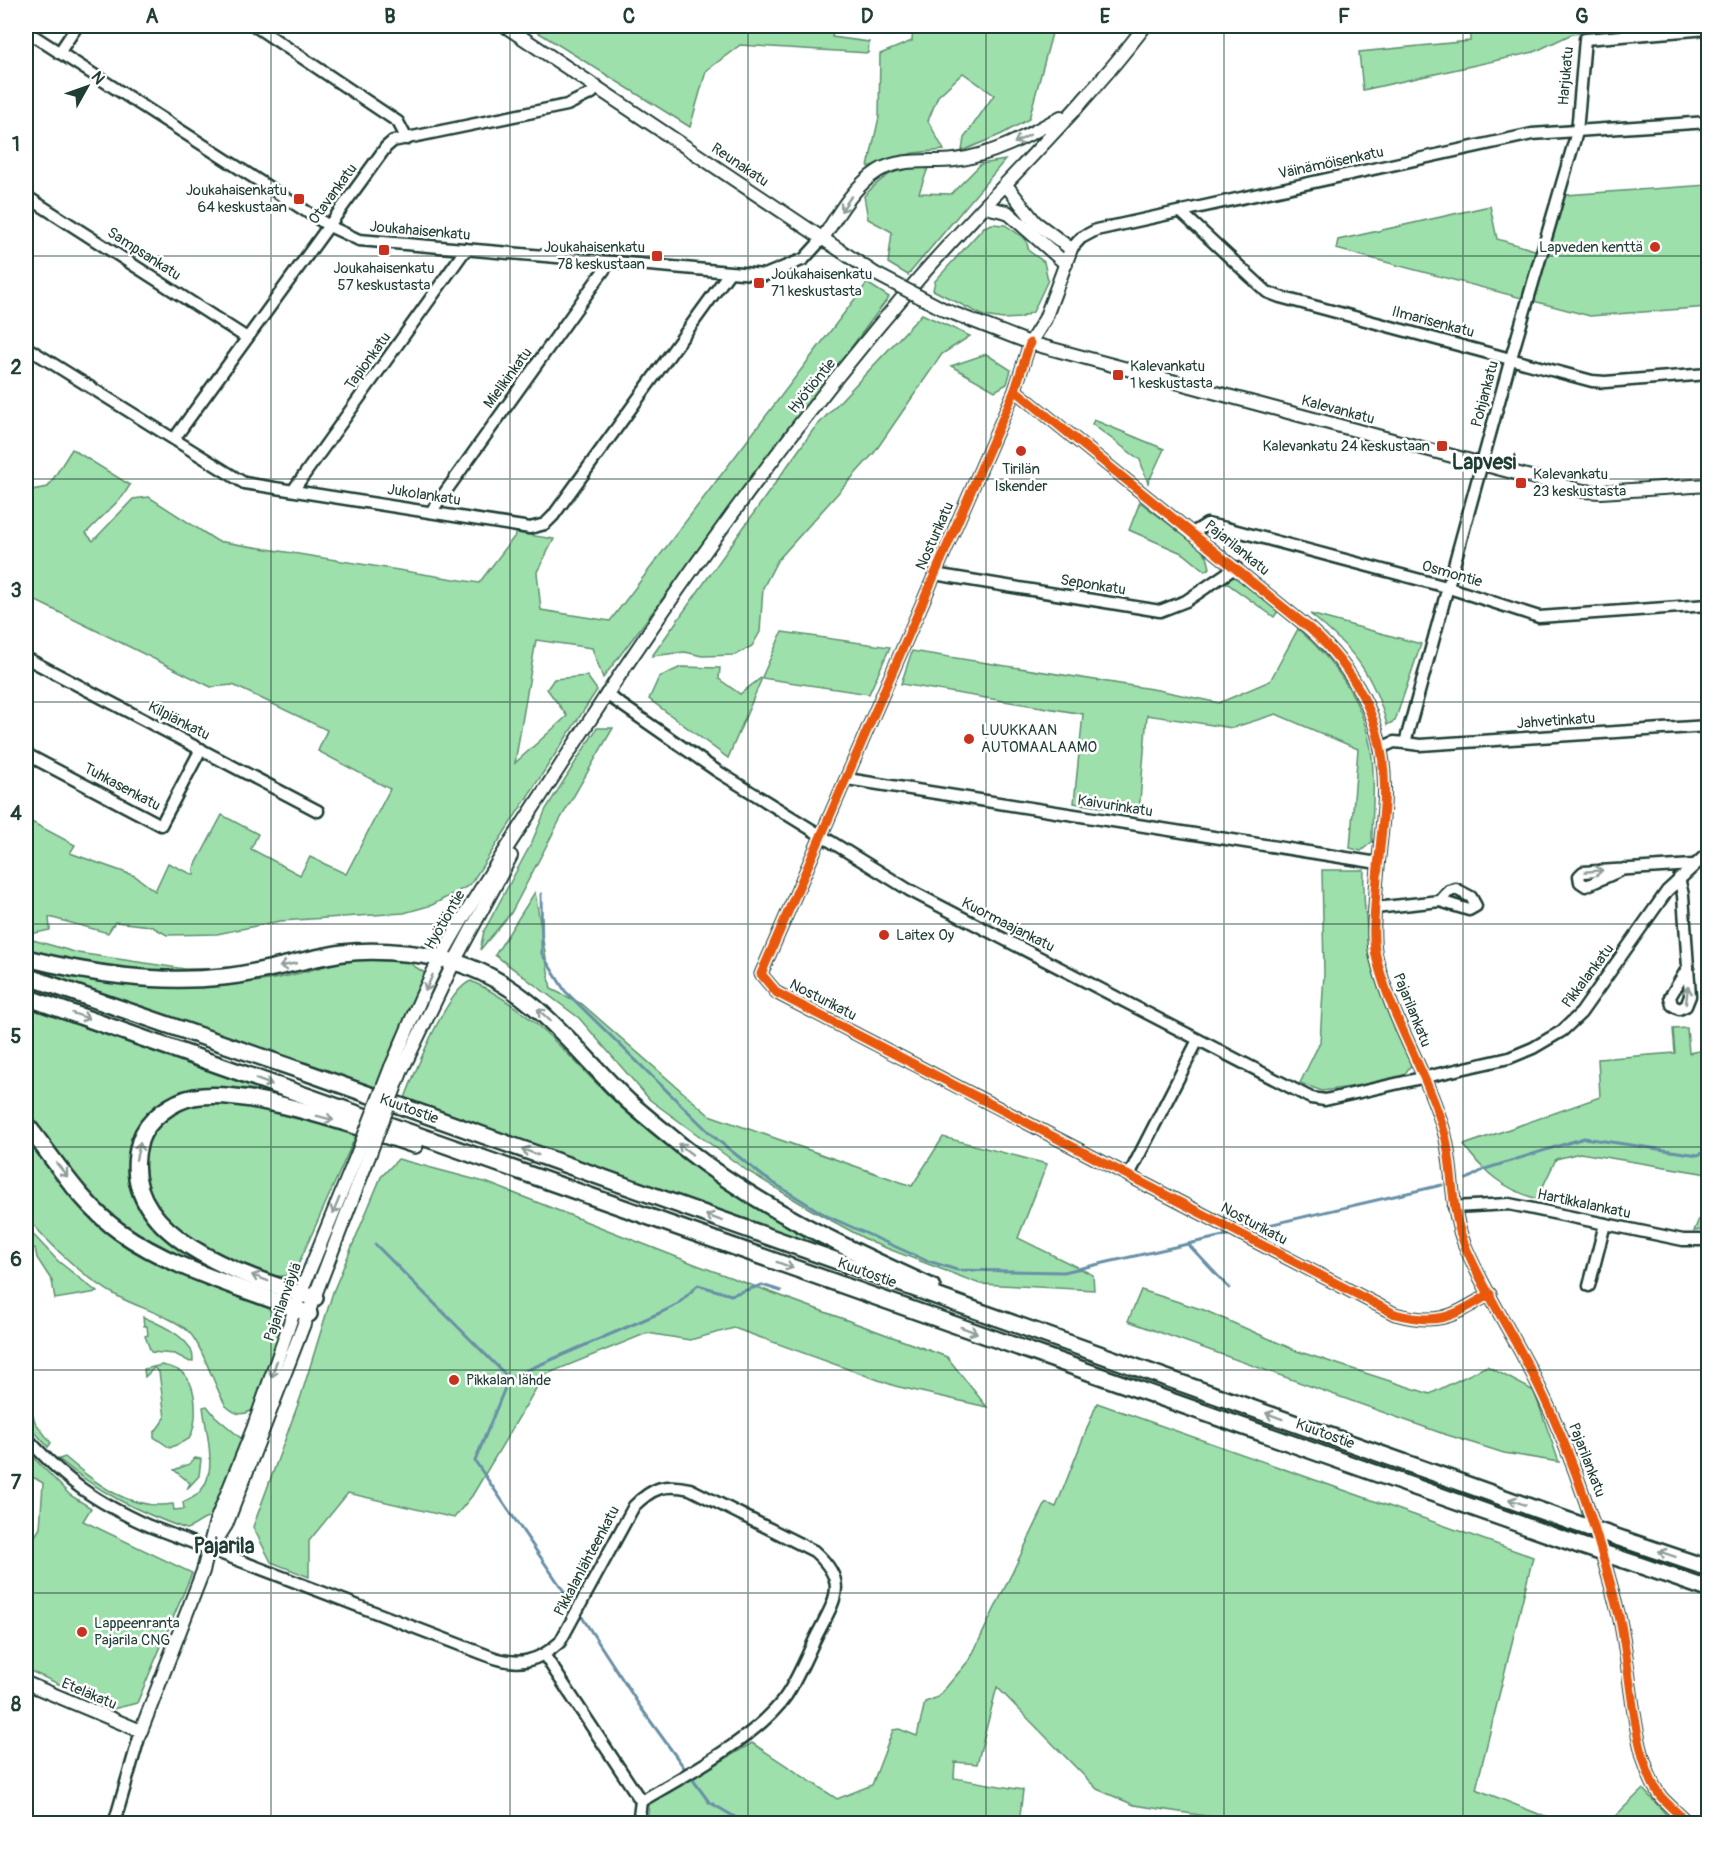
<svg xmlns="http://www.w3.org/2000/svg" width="1734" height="1849" font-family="Pangolin,sans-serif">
	<rect width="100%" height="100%" fill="#fff"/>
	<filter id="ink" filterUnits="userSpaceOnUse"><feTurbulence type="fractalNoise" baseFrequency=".0167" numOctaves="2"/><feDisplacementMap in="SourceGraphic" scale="12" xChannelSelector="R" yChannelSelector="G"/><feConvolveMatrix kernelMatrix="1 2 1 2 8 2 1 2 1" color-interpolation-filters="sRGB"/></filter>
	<g filter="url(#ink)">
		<g fill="#9de0ab" stroke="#5e8e70" stroke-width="1.5">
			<polygon points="528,26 834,26 832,37 869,42 868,53 740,45 706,71 690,127"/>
			<polygon points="913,26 1054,26 1029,119 1002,134 962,151 964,138 994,95 963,73 938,96 928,121 944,150 913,153 868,167 879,117 880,54 912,41"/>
			<polygon points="1470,26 1598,26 1595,32 1572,34 1534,52 1363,90 1359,52 1470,41"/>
			<path d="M 1005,160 L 908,275 L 888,263 L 892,232 L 868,219 L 864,196 C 887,172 895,168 928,168 L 919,193 L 951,194 L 981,164 Z"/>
			<polygon points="1708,185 1708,307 1590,316 1336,249 1338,240 1490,206 1497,239 1548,254 1565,195"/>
			<polygon points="992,224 1005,225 1014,231 1026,240 1029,251 1044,262 1048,280 1033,312 1020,318 1003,319 984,316 933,290 935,281 984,227"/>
			<polygon points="867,283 889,297 603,678 592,648 536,640 515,763 567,716 547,689 554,679 587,676 597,690 470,885 432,905 404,913 280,921 217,934 167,935 151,926 115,922 108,933 49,917 50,930 26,935 26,819 75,845 70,853 135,876 155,891 168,863 194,875 194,868 222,815 258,834 251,849 300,875 310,857 346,874 390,789 318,751 327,730 233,685 211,687 26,596 26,491 48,487 72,449 130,485 123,496 86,533 93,541 133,499 149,497 217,541 479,583 517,533 554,539 537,572 541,610 610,621"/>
			<polygon points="922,314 970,336 942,354 874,453 777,561 763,588 760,632 752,646 735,655 702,656 685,652 652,656 813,430"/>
			<polygon points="986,354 1011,370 1007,384 995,391 951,366"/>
			<polygon points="1094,420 1164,449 1148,483 1140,460 1092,424"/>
			<polygon points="1140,502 1199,547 1207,556 1210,568 1205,571 1184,554 1129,530"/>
			<polygon points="1232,577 1241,579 1279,610 1274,617 1224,581"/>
			<path d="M 1310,614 L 1421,644 L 1395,721 L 1387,725 C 1373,672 1352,648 1310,614 Z"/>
			<path d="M 1298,629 C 1334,660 1361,697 1370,744 C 1376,775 1372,811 1372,842 L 1361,851 L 1350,848 L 1358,749 L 1276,714 L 1232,728 L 1147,715 L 1139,813 L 1074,803 L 1083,714 L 901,684 L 912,651 L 1158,690 L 1219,703 L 1270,681 Z"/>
			<polygon points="782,632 890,647 869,694 762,678 728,758 649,699 659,677 681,667 720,668 719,679 740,694 762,677"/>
			<polygon points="597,728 613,728 561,818 511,913 480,950 484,931 531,844 546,809"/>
			<path d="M 1322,870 L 1364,870 C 1361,945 1384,997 1412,1064 L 1404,1075 L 1386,1082 L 1322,1091 L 1300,1083 L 1320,1042 L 1324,974 Z"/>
			<polygon points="535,892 551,989 582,1004 709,1115 912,1186 943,1137 1047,1164 1018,1238 1093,1275 1094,1290 980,1284 873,1243 810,1209 746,1170 650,1100 579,1018 495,955"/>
			<polygon points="26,938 78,953 185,969 248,968 195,974 140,973 26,951"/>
			<path d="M 354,959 L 408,962 L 428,975 L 393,1044 L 377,1088 L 90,991 L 26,966 L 26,963 C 110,985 192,995 279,978 C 304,973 329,964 354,959 Z"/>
			<path d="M 471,981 C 541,1013 577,1070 633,1118 C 698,1174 772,1218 847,1257 L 405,1098 C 415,1072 446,990 471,981 Z"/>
			<path d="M 26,1007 L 319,1110 L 215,1089 C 198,1099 150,1120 139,1132 C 126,1144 128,1170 131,1185 C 143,1243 209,1263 256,1283 C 267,1287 282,1291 289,1299 L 165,1252 L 115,1221 L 79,1184 L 26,1116 Z"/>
			<path d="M 1687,1028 L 1689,1053 L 1708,1049 L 1708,1174 L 1580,1153 L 1556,1159 L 1537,1199 C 1505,1189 1483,1173 1464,1145 L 1600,1097 L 1598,1059 L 1675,1053 L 1673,1029 Z"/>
			<path d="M 209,1101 L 243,1106 L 357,1133 L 294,1274 C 275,1281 255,1270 237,1262 C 210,1251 180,1238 159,1215 C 129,1181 139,1131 178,1109 C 187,1104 200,1104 209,1101 Z"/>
			<path d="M 26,1136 C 56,1176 86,1224 131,1250 C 175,1275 224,1288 270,1308 C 273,1310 276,1311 278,1314 C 290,1330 260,1392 253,1410 C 241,1416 236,1415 226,1406 C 214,1386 203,1347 189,1332 C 174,1317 139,1308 119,1297 C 84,1278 55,1250 29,1220 L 26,1216 Z"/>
			<polygon points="398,1159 488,1183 697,1265 947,1357 987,1407 895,1386 734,1328 690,1340 647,1333 544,1375 472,1496 454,1518 348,1493 309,1541 309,1577 271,1562 253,1527 301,1396 333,1292 381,1177"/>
			<polygon points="1708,1197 1708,1229 1694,1231"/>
			<polygon points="26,1227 58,1261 97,1292 55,1299 52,1281 37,1258 35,1248 26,1249"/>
			<polygon points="1141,1290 1204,1310 1297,1351 1430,1394 1487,1366 1534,1391 1559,1462 1504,1453 1441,1433 1128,1321"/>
			<path d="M 143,1317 C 160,1324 195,1339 193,1361 L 190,1362 L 175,1354 L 151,1352 L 145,1336 L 148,1335 L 147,1326 L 144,1326 Z"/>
			<path d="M 162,1365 C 170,1367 178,1368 184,1374 C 198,1388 198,1424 189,1439 L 170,1448 L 154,1437 L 154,1433 L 165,1418 L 159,1372 L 154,1368 L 145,1377 L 144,1369 Z"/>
			<polygon points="26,1391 35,1422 51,1443 48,1447 26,1422"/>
			<polygon points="1097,1403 1533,1557 1476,1789 1561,1823 1258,1824 1134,1805 1097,1789 997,1687 977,1764 955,1762 954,1778 1023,1790 1019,1823 647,1823 649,1804 752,1743 837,1799 872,1785 893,1730 899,1729 917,1736 925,1702 938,1697 970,1659 1046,1503 1056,1507"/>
			<path d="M 207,1406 L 215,1416 L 243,1440 L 213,1517 C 202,1517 196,1527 186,1529 C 139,1512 97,1492 59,1459 L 65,1457 C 97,1484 129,1511 173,1504 L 174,1510 L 184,1509 L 183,1502 C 224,1489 207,1440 203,1407 Z"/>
			<polygon points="26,1450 70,1495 91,1508 83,1521 192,1573 137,1703 113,1709 26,1669 26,1551 40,1528 43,1483 26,1473"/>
			<polygon points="195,1458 201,1459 199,1476 187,1489 190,1483 174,1470 189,1464"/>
			<polygon points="1643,1789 1674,1823 1608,1823"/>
		</g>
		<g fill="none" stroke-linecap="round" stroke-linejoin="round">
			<g stroke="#6890a7" stroke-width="3">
				<polyline points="541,894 542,954 565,991 714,1137 764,1177 825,1215 925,1260 957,1270 1064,1272 1232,1234"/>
				<polyline points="1467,1179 1485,1169 1584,1138 1698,1155 1708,1150"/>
				<polyline points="1242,1231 1442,1185"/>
				<polyline points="375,1244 509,1378"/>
				<polyline points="1188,1244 1229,1288"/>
				<polyline points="576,1609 475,1461 509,1378 662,1312 678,1304 698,1285 731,1295 762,1285 781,1291"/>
				<polyline points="580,1614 641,1708 709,1802 747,1824"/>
			</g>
			<g stroke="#1f3d34" stroke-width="15">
				<g id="minor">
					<polyline points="255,26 398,122 407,139"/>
					<polyline points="26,31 329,226 359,240 765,275 804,259 823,238"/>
					<polyline points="59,53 77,26"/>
					<polyline points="26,196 247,338"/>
					<polyline points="1181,212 1267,292 1280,297 1592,381 1605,382 1708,374"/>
					<polyline points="1071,249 1081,238 1096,230 1532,134 1708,122"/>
					<path d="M 1030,343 L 1015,390 L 761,974 L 777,993 L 1395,1314 C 1440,1326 1452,1316 1490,1294"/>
					<polyline points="26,347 244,483 530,528 545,524 553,516 729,273"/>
					<path d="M 1015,390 L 1310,629 C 1362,676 1389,734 1384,806 C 1382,834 1378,862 1376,890 C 1375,912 1371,938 1377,960 C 1392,1021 1429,1075 1445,1135 C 1454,1172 1450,1212 1466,1248 C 1487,1297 1518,1342 1541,1391 C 1576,1463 1599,1538 1619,1616 C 1631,1664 1632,1760 1661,1797 C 1669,1806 1680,1815 1689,1824"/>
					<polyline points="174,439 386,147 393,141 567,105 592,93 597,86"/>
					<polyline points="294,489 466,249"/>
					<polyline points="431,512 609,263"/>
					<polyline points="1194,532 1207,524 1226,528 1443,586 1539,617 1708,605"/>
					<polyline points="934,574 1160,611 1186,601 1236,567"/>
					<polyline points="26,658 318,811"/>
					<polyline points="606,694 717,771 909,890 1311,1098 1325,1100 1509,1058 1533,1048 1562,1031 1581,1013 1667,891 1708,853"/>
					<polyline points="1405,743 1420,745 1708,726"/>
					<polyline points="1381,748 1394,742 1405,743 1511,358 1577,132 1585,39 1708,29"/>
					<polyline points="26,754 161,825 201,749"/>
					<polyline points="847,779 1378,863"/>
					<polyline points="1624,869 1586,886 1580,882 1579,876 1583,872 1693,865"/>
					<polyline points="1679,878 1683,895 1690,996 1686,1006 1679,1009 1672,1005 1670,997 1688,967"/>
					<polyline points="1375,908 1440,901 1469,910 1476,906 1471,897 1456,889 1449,891 1440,901"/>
					<polyline points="1129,1175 1198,1040"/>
					<polyline points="1454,1207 1509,1204 1683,1240 1708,1240"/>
					<polyline points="1589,1286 1605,1224"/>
					<path d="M 26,1437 C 67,1482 94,1501 149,1526 L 489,1656 C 518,1667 538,1662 560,1642 L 634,1506 C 652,1488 665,1483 690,1489 L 814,1551 C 849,1582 836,1598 817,1635 C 807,1655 798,1678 786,1696 C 759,1736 683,1777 641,1801"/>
					<polyline points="545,1656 641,1801"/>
					<polyline points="114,1824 141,1731"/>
					<polyline points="638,1824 641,1801"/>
				</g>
			</g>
			<g stroke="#1f3d34" stroke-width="16">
				<g id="major">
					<polyline points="505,26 874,273"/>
					<polyline points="1006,185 1035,222 1071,249 1045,319 1030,343"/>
					<polyline points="985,207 1007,212 1066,264"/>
					<path d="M 823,238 C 838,214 854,186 878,171 C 901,157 930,163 955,160 C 994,155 1027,136 1061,117"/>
					<polyline points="945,310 1030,343 1583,491 1601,492 1708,485"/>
					<path d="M 391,1067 C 408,1030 422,991 442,955 C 479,887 524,823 566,757 C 673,590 790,428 920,277 C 994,192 1077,115 1145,26"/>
					<polyline points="401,1072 454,962 511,856"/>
					<polyline points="214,1544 226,1525 369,1156"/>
					<polyline points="26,1683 141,1731 203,1571 216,1521 253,1429 300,1294 358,1152"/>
				</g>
			</g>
			<g stroke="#1f3d34" stroke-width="20">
				<g id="highway">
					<path d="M 26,958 C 91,974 156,984 223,977 C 264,973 302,959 343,953 C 378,948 437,954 469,967 C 537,993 578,1053 628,1101 C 646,1117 665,1132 683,1147 C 758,1207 845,1248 932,1287"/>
					<polyline points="26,976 308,1073 1572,1522"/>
					<polyline points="26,997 1579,1545"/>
					<path d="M 26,1124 C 55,1160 81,1204 119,1231 C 175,1271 246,1288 309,1314"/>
					<path d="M 315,1298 C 246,1277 112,1236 140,1141 C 147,1119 173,1101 194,1097 C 248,1087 361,1128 415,1145"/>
					<polyline points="1625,1540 1708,1568"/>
					<polyline points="1633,1563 1708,1589"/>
				</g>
			</g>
			<use href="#minor" stroke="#fff" stroke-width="10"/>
			<use href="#major" stroke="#fff" stroke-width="12"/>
			<use href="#highway" stroke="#fff" stroke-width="15"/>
			<g stroke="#1f3d34" stroke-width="16" stroke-linecap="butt">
				<g id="major-bridge">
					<polyline points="874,273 945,310"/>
					<polyline points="358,1152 391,1067"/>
					<polyline points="369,1156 401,1072"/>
				</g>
			</g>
			<g stroke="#1f3d34" stroke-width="20" stroke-linecap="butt">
				<g id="highway-bridge">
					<polyline points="1572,1522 1625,1540"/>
					<polyline points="1579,1545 1633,1563"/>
				</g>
			</g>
			<use href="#major-bridge" stroke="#fff" stroke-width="12"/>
			<use href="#highway-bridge" stroke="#fff" stroke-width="15"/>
			<g stroke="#fff" stroke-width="13">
				<g id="cycleway">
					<path d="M 1030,343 L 1015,390 L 761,974 L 777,993 L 1395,1314 C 1440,1326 1452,1316 1490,1294"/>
					<path d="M 1015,390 L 1310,629 C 1362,676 1389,734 1384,806 C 1382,834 1378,862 1376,890 C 1375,912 1371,938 1377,960 C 1392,1021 1429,1075 1445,1135 C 1454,1172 1450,1212 1466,1248 C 1487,1297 1518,1342 1541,1391 C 1576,1463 1599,1538 1619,1616 C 1631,1664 1632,1760 1661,1797 C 1669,1806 1680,1815 1689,1824"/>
				</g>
			</g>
			<use href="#cycleway" stroke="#e8590c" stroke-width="9"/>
		</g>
		<defs><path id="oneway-shaft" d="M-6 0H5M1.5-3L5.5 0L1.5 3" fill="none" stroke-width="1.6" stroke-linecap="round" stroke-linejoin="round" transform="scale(1.5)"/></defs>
		<g stroke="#8f9e9a">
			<use href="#oneway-shaft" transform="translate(1022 139) rotate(152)"/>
			<use href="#oneway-shaft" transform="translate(846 204) rotate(124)"/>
			<use href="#oneway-shaft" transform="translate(1594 871) rotate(-5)"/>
			<use href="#oneway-shaft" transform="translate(288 965) rotate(167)"/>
			<use href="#oneway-shaft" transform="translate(429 983) rotate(114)"/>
			<use href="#oneway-shaft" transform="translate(1687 995) rotate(-83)"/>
			<use href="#oneway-shaft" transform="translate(544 1015) rotate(-137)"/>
			<use href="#oneway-shaft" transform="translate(81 1016) rotate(19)"/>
			<use href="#oneway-shaft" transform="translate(264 1082) rotate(20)"/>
			<use href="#oneway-shaft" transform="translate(325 1118) rotate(15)"/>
			<use href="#oneway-shaft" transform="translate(685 1149) rotate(-142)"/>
			<use href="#oneway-shaft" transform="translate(138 1151) rotate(-77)"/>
			<use href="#oneway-shaft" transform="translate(530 1152) rotate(-160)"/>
			<use href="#oneway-shaft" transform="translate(62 1170) rotate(51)"/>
			<use href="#oneway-shaft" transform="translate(336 1206) rotate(112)"/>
			<use href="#oneway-shaft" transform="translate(714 1218) rotate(-160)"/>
			<use href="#oneway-shaft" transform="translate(785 1265) rotate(20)"/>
			<use href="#oneway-shaft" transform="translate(260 1278) rotate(-159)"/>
			<use href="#oneway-shaft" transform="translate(969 1330) rotate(20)"/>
			<use href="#oneway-shaft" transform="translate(274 1369) rotate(109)"/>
			<use href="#oneway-shaft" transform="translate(1274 1416) rotate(-160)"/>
			<use href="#oneway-shaft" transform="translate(1517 1502) rotate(-160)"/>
			<use href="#oneway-shaft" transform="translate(1667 1554) rotate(-161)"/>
		</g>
	</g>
	<path fill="none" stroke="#1f3d34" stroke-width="1.5" stroke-opacity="0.55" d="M 271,26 L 271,1824M 510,26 L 510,1824M 748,26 L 748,1824M 986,26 L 986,1824M 1224,26 L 1224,1824M 1463,26 L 1463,1824M 26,256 L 1708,256M 26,479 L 1708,479M 26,702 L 1708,702M 26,924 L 1708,924M 26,1147 L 1708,1147M 26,1370 L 1708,1370M 26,1593 L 1708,1593"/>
	<g fill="#c8321e" stroke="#fff" stroke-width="2">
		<rect x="293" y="193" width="12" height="12" rx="3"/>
		<circle cx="1655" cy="247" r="6"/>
		<rect x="378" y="244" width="12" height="12" rx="3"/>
		<rect x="651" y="250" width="12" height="12" rx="3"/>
		<rect x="753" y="277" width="12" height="12" rx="3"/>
		<rect x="1112" y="369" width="12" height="12" rx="3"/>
		<rect x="1436" y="440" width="12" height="12" rx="3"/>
		<circle cx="1021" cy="451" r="6"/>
		<rect x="1515" y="477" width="12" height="12" rx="3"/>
		<circle cx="969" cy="739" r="6"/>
		<circle cx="884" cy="935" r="6"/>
		<circle cx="454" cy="1380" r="6"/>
		<circle cx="82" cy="1632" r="6"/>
	</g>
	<g text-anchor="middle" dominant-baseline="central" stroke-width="5" stroke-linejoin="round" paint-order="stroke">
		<g font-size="15" fill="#1f3d34" stroke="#fff">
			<text transform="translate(1566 76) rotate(-85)">Harjukatu</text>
			<text transform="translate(1331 163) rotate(-12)">Väinämöisenkatu</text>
			<text transform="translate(740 165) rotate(34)">Reunakatu</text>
			<text transform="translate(333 194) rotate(-54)">Otavankatu</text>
			<text transform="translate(420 231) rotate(5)">Joukahaisenkatu</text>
			<text transform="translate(144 254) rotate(33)">Sampsankatu</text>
			<text transform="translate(1433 322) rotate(15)">Ilmarisenkatu</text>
			<text transform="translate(368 361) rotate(-54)">Tapionkatu</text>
			<text transform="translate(508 378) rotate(-54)">Mielikinkatu</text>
			<text transform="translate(812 386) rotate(-51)">Hyötiöntie</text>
			<text transform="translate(1485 394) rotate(-75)">Pohjankatu</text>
			<text transform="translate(1338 410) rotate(15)">Kalevankatu</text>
			<text transform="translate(424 495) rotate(9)">Jukolankatu</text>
			<text transform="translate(935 536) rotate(-66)">Nosturikatu</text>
			<text transform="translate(1237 548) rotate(39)">Pajarilankatu</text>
			<text transform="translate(1452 574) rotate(16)">Osmontie</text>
			<text transform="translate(1093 585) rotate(9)">Seponkatu</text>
			<text transform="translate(179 721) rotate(27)">Kilpiänkatu</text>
			<text transform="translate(1556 721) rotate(-4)">Jahvetinkatu</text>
			<text transform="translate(122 787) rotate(28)">Tuhkasenkatu</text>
			<text transform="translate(1115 806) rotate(9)">Kaivurinkatu</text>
			<text transform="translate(445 920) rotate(-60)">Hyötiöntie</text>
			<text transform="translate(1008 925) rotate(27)">Kuormaajankatu</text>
			<text transform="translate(1588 976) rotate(-53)">Pikkalankatu</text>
			<text transform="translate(823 1000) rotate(27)">Nosturikatu</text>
			<text transform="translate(1412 1010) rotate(68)">Pajarilankatu</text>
			<text transform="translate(409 1109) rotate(20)">Kuutostie</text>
			<text transform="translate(1584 1204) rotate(12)">Hartikkalankatu</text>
			<text transform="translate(1254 1224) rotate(28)">Nosturikatu</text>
			<text transform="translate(867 1273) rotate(20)">Kuutostie</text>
			<text transform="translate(283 1302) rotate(-70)">Pajarilanväylä</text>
			<text transform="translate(1325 1434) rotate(20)">Kuutostie</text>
			<text transform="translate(1587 1460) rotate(69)">Pajarilankatu</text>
			<text transform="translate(587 1561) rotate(-62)">Pikkalanlähteenkatu</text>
			<text transform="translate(89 1694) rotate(23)">Eteläkatu</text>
		</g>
		<g font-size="15" fill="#1f3d34" stroke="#fff" text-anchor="start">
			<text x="287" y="190" text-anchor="end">Joukahaisenkatu<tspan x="287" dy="17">64 keskustaan</tspan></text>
			<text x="645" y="247" text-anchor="end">Joukahaisenkatu<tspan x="645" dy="17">78 keskustaan</tspan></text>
			<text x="1643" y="247" text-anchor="end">Lapveden kenttä</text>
			<text x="384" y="268" text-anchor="middle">Joukahaisenkatu<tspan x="384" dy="17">57 keskustasta</tspan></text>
			<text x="771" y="274">Joukahaisenkatu<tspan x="771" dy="17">71 keskustasta</tspan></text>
			<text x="1130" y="366">Kalevankatu<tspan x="1130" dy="17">1 keskustasta</tspan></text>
			<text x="1430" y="446" text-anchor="end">Kalevankatu 24 keskustaan</text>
			<text x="1021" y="469" text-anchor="middle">Tirilän<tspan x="1021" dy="17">Iskender</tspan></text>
			<text x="1533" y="474">Kalevankatu<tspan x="1533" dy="17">23 keskustasta</tspan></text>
			<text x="981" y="730">LUUKKAAN<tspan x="981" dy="17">AUTOMAALAAMO</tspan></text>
			<text x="896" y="935">Laitex Oy</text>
			<text x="466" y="1380">Pikkalan lähde</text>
			<text x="94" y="1623">Lappeenranta<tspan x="94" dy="17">Pajarila CNG</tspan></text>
		</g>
		<g font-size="21" font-weight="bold" fill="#1f3d34" stroke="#fff">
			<text x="1484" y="462">Lapvesi</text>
			<text x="224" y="1546">Pajarila</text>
		</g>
	</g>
	<rect width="1734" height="1849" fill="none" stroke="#fff" stroke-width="66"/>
	<g transform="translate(87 87) rotate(50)" stroke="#ffffff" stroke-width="4.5" paint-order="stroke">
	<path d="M0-4.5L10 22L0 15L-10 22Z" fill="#1f3d34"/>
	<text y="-9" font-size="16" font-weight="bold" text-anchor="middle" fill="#1f3d34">N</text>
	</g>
	<rect x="33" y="33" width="1668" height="1783" fill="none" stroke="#1f3d34" stroke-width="2"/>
	<g font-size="20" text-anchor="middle" font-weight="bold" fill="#1f3d34">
		<text x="152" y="23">A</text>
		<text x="390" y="23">B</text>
		<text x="629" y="23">C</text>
		<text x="867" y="23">D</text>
		<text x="1105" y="23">E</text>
		<text x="1344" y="23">F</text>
		<text x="1582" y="23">G</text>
		<text x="16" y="151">1</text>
		<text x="16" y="374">2</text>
		<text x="16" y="597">3</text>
		<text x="16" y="820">4</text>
		<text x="16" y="1043">5</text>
		<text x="16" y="1266">6</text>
		<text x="16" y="1489">7</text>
		<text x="16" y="1711">8</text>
	</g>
</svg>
